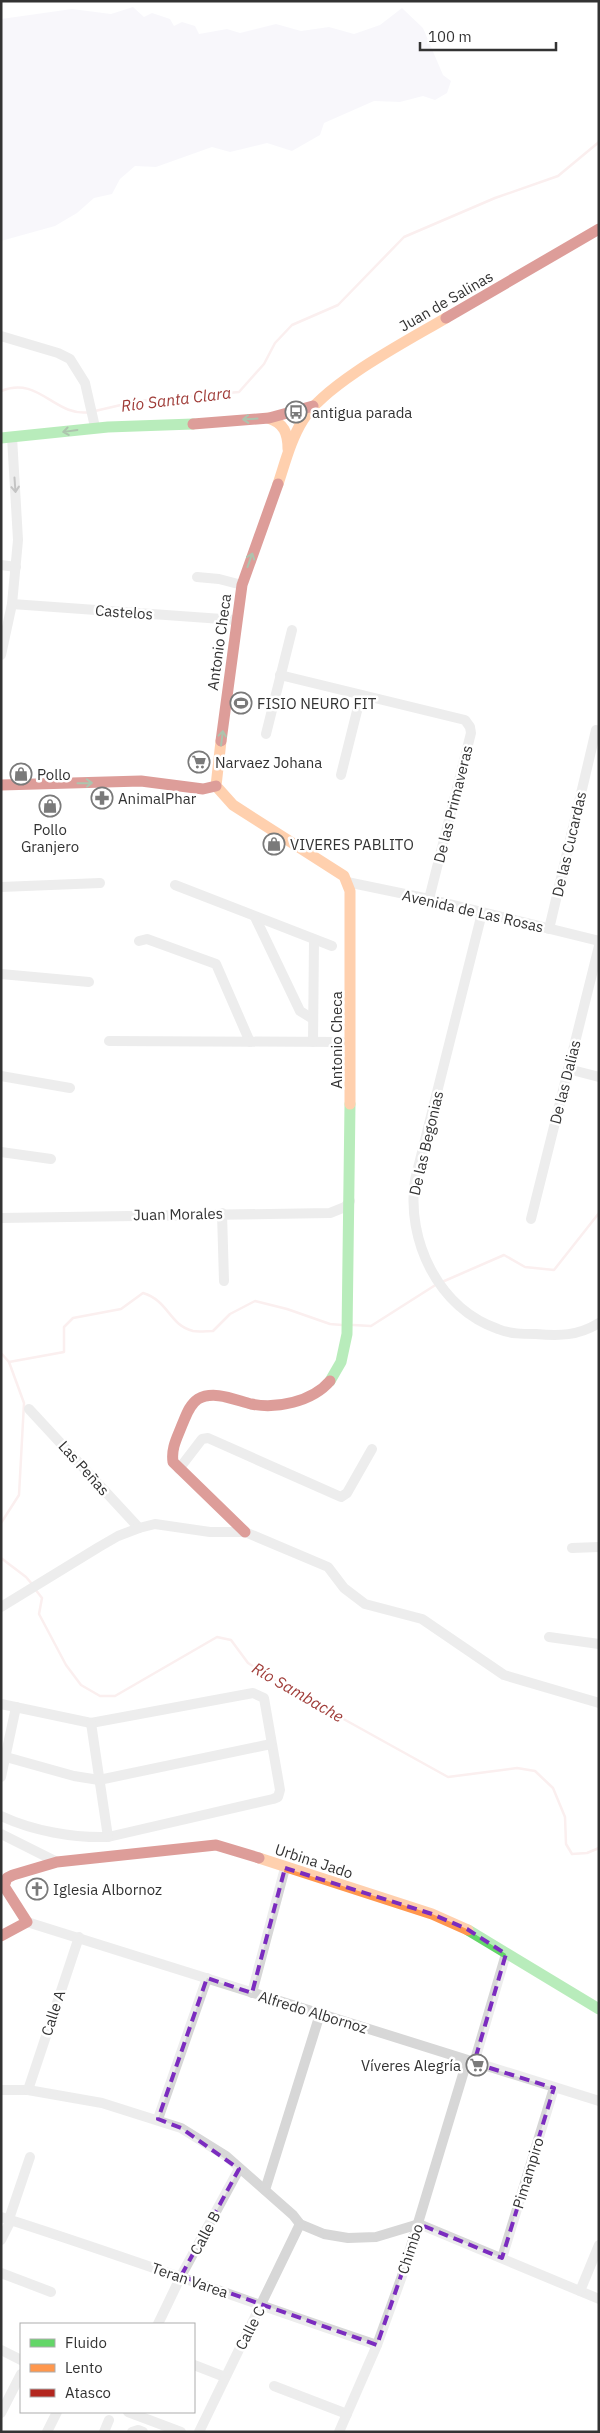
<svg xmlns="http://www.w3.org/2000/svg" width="600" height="2433" font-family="'IBM Plex Sans',sans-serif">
	<rect width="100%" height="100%" fill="#fff"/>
	<polygon fill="#efeef7" points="133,7 144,17 152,13 170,19 174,26 182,22 195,26 199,34 227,29 240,33 276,24 301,31 329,27 354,34 380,25 402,8 423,28 443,75 451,81 447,93 435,100 423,96 400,102 374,101 324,123 320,135 292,151 267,143 230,152 212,147 156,167 135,166 120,179 112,194 94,198 77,213 55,226 1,241 1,19 72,9 111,14"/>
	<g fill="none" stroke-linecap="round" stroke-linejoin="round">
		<g stroke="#f5dcdb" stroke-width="2.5">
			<path d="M 1,391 C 39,375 55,418 90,412"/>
			<polyline points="95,411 138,401 239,392 264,364 275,343 292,325 338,305 404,237 495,198 558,176 599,142"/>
			<polyline points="442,1282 504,1255 525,1267 554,1270 599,1213"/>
			<polyline points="353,1325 371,1326 437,1284"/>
			<polyline points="1,1353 9,1362 24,1403 19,1495 1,1523"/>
			<path d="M 9,1362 L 64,1352 L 64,1327 L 73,1318 L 121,1309 L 143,1293 C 169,1301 169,1325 193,1331 C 199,1332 207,1331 213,1331 L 230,1314 L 255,1301 L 287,1309 L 330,1324 L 342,1325"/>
			<polyline points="1,1558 26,1577 32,1584"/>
			<polyline points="35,1589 42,1598 39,1614 66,1665 81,1685 100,1696 115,1696 217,1637 231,1640 248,1663 284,1686 448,1777 517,1768 535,1771 553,1788 565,1817 566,1844 572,1854 587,1853 599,1848"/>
		</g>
		<g stroke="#d7d7d7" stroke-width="10">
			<polyline points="1,336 58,353 70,359 85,383 95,427"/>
			<polyline points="1,565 16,567"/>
			<polyline points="197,577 219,579 242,585"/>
			<polyline points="12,604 236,620"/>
			<polyline points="1,655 12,604 18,540 12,437"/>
			<polyline points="280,675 465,720 470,727 471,733 429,899"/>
			<polyline points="266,734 292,630"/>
			<polyline points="341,775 361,695"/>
			<polyline points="347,882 429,899 599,941"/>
			<polyline points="175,885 332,946"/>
			<polyline points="1,887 100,883"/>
			<path d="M 482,913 L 415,1180 C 406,1240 438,1308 498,1329 C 510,1334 523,1334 536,1334 C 559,1336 578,1336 599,1323"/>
			<polyline points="255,917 300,1011 313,1019"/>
			<polyline points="549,929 596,730"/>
			<polyline points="139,941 147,939 216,964 250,1042"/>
			<polyline points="1,974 89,982"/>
			<polyline points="109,1041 342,1042"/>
			<polyline points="313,1042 314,940"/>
			<polyline points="568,1069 599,1077"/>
			<polyline points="1,1076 70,1088"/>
			<polyline points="1,1152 51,1159"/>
			<polyline points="222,1213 224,1281"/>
			<polyline points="1,1218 330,1213 345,1207 350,1201"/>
			<polyline points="531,1219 599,946"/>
			<polyline points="29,1409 139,1528"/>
			<polyline points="179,1469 202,1439 208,1438 341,1497 347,1493 372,1449"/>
			<polyline points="572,1548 599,1547"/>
			<polyline points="1,1607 99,1547 118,1536 139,1528 155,1524 210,1532 245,1532 328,1567 344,1588 365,1604 422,1619 504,1675 599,1703"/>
			<polyline points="549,1637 599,1644"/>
			<path d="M 1,1704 L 91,1723 L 253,1693 L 264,1698 L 280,1790 L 278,1797 L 273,1799 L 108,1837 C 73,1838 33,1831 1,1816"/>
			<polyline points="91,1723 108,1837"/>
			<polyline points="6,1757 74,1776 99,1780 271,1744"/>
			<polyline points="1,1777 16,1707"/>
			<polyline points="1,1834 57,1862"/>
			<polyline points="27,1922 599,2101"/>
			<polyline points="252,1993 285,1868"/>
			<polyline points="474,2063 506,1954"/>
			<polyline points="1,2090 28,2090 102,2103 181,2128 226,2156 293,2215 300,2224 324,2234 348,2238 376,2237 419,2224 599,2299"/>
			<polyline points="28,2090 79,1937"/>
			<polyline points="158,2119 207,1978"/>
			<polyline points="265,2190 320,2014"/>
			<path d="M 1,2217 C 128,2257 251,2303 377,2345"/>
			<polyline points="9,2219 30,2157"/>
			<polyline points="1,2240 11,2220"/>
			<polyline points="502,2258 554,2088"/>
			<polyline points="1,2273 51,2292"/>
			<polyline points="580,2291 599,2245"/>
			<polyline points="158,2324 181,2276 239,2169"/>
			<polyline points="1,2350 21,2360"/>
			<polyline points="194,2365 225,2377"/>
			<polyline points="274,2386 347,2414"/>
			<polyline points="128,2412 181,2432"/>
			<polyline points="1,2413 21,2374"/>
			<polyline points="47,2432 57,2412"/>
			<polyline points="104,2432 109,2420"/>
			<polyline points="132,2432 138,2430 143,2432"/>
			<polyline points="199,2432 300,2224"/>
			<polyline points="339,2432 377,2345 402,2276 467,2061"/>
		</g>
		<g stroke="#63d668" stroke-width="11">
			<polyline points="1,438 108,427 193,424"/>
			<polyline points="330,1381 341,1362 347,1334 350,1104"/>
			<polyline points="468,1930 599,2009"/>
		</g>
		<g stroke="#ff974d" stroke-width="11">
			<path d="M 268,418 C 284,423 288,433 288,449"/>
			<path d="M 278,484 C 285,463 291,439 303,420 C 326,383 407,341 446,318"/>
			<polyline points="221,741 216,786 233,805 344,876 350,891 350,1104"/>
			<polyline points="259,1858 432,1914 468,1930"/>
		</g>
		<g stroke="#b3261e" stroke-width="11">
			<polyline points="446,318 599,229"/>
			<polyline points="193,424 269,418 313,406"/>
			<polyline points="221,741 242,585 278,484"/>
			<polyline points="1,785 141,781 203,789 216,786"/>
			<path d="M 245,1532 L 173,1462 C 171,1448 177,1438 182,1425 C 186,1416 189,1405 198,1399 C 214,1390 235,1400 251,1404 C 276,1409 312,1402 330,1381"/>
			<polyline points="1,1936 27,1922 4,1886 7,1878 13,1875 57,1862 216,1845 259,1858"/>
		</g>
	</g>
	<defs><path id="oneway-shaft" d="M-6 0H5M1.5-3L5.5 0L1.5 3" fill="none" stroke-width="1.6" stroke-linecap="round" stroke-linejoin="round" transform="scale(1.25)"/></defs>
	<g stroke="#497c4b">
		<use href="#oneway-shaft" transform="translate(250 419) rotate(177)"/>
		<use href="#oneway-shaft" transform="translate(70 431) rotate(172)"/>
		<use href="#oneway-shaft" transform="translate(250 560) rotate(-70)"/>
		<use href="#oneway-shaft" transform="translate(222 738) rotate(-83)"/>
		<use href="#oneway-shaft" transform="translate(85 783) rotate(-1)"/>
	</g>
	<use stroke="#7d7d7d" href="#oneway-shaft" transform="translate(15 485) rotate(86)"/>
	<path d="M0 0H600V2433H0ZM 285,1868 L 432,1914 L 467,1929 L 506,1954 L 474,2063 L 554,2088 L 502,2258 L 419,2224 L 377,2345 L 181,2276 L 239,2169 L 181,2128 L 158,2119 L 207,1978 L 252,1993 Z" fill="#fff" fill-opacity=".55" fill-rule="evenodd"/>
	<path fill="none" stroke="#7b2cbf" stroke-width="4" stroke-dasharray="10 6" stroke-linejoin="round" d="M 285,1868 L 432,1914 L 467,1929 L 506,1954 L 474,2063 L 554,2088 L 502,2258 L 419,2224 L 377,2345 L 181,2276 L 239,2169 L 181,2128 L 158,2119 L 207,1978 L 252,1993 Z"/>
	<defs>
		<g id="bus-ring" transform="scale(1.125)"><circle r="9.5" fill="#fff" stroke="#7a7a7a" stroke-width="1.5"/><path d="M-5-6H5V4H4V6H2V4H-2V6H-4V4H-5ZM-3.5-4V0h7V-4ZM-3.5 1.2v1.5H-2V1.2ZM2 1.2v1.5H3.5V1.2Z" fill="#7a7a7a"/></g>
		<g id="stadium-ring" transform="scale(1.125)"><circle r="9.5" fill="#fff" stroke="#7a7a7a" stroke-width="1.5"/><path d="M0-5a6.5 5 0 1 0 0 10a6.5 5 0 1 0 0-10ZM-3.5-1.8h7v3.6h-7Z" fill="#7a7a7a"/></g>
		<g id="supermarket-ring" transform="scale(1.125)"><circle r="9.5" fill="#fff" stroke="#7a7a7a" stroke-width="1.5"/><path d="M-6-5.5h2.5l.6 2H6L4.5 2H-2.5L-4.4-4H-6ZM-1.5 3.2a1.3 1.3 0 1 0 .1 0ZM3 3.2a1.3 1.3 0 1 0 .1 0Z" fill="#7a7a7a"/></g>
		<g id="shop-ring" transform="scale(1.125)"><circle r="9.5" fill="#fff" stroke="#7a7a7a" stroke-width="1.5"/><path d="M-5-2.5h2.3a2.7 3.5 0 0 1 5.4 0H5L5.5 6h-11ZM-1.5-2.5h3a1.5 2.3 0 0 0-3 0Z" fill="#7a7a7a"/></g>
		<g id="pharmacy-ring" transform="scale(1.125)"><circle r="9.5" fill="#fff" stroke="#7a7a7a" stroke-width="1.5"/><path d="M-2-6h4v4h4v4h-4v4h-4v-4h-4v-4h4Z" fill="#7a7a7a"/></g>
		<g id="church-ring" transform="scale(1.125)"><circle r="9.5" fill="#fff" stroke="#7a7a7a" stroke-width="1.5"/><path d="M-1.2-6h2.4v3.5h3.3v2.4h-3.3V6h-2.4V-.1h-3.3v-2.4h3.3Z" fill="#7a7a7a"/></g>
	</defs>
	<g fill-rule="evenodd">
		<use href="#bus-ring" x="296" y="412"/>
		<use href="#stadium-ring" x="241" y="703"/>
		<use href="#supermarket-ring" x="199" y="762"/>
		<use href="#shop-ring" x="21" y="774"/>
		<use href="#pharmacy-ring" x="102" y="798"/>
		<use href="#shop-ring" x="50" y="806"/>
		<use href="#shop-ring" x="274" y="844"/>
		<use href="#church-ring" x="37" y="1889"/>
		<use href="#supermarket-ring" x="477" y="2065"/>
	</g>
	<g text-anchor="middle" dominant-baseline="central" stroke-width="5" stroke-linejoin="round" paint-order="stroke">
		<g font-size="15" fill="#333" stroke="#fff">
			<text transform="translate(446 301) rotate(-30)">Juan de Salinas</text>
			<text transform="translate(124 612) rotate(4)">Castelos</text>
			<text transform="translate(219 642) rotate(-82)">Antonio Checa</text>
			<text transform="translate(453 804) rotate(-76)">De las Primaveras</text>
			<text transform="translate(569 844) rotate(-77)">De las Cucardas</text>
			<text transform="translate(473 911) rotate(13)">Avenida de Las Rosas</text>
			<text transform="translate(336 1040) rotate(-90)">Antonio Checa</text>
			<text transform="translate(565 1082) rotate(-76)">De las Dalias</text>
			<text transform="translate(426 1143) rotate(-77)">De las Begonias</text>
			<text transform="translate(178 1214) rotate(-1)">Juan Morales</text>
			<text transform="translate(84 1468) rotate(48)">Las Peñas</text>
			<text transform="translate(314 1861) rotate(18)">Urbina Jado</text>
			<text transform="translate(313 2012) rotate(17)">Alfredo Albornoz</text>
			<text transform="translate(53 2013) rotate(-72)">Calle A</text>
			<text transform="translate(528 2173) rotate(-73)">Pimampiro</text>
			<text transform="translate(205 2233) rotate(-62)">Calle B</text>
			<text transform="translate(410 2249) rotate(-72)">Chimbo</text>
			<text transform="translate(190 2280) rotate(19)">Teran Varea</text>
			<text transform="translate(250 2328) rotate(-63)">Calle C</text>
		</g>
		<g font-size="15" fill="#333" stroke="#fff" text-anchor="start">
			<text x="312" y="412">antigua parada</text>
			<text x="257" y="703">FISIO NEURO FIT</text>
			<text x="215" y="762">Narvaez Johana</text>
			<text x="37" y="774">Pollo</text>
			<text x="118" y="798">AnimalPhar</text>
			<text x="50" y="829" text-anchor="middle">Pollo<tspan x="50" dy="17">Granjero</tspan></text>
			<text x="290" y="844">VIVERES PABLITO</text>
			<text x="53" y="1889">Iglesia Albornoz</text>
			<text x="461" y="2065" text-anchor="end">Víveres Alegría</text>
		</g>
		<g font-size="16" font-style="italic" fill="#9f3b37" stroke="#fff">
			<text transform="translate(176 399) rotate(-7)">Río Santa Clara</text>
			<text transform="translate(298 1692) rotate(30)">Río Sambache</text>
		</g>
	</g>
	<rect width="600" height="2433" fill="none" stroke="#333333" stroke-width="5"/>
	<rect x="20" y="2323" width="175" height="90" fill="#ffffff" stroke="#adadad"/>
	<rect x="30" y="2339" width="25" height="8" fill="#63d668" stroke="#adadad"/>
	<text x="65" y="2348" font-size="15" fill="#333333">Fluido</text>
	<rect x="30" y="2364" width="25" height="8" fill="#ff974d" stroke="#adadad"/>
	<text x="65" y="2373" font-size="15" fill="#333333">Lento</text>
	<rect x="30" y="2389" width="25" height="8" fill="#b3261e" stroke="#adadad"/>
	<text x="65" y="2398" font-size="15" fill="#333333">Atasco</text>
	<path d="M420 42v8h136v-8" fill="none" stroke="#333333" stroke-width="2.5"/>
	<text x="428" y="42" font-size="15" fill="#333333" stroke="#ffffff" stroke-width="4" paint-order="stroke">100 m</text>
</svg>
